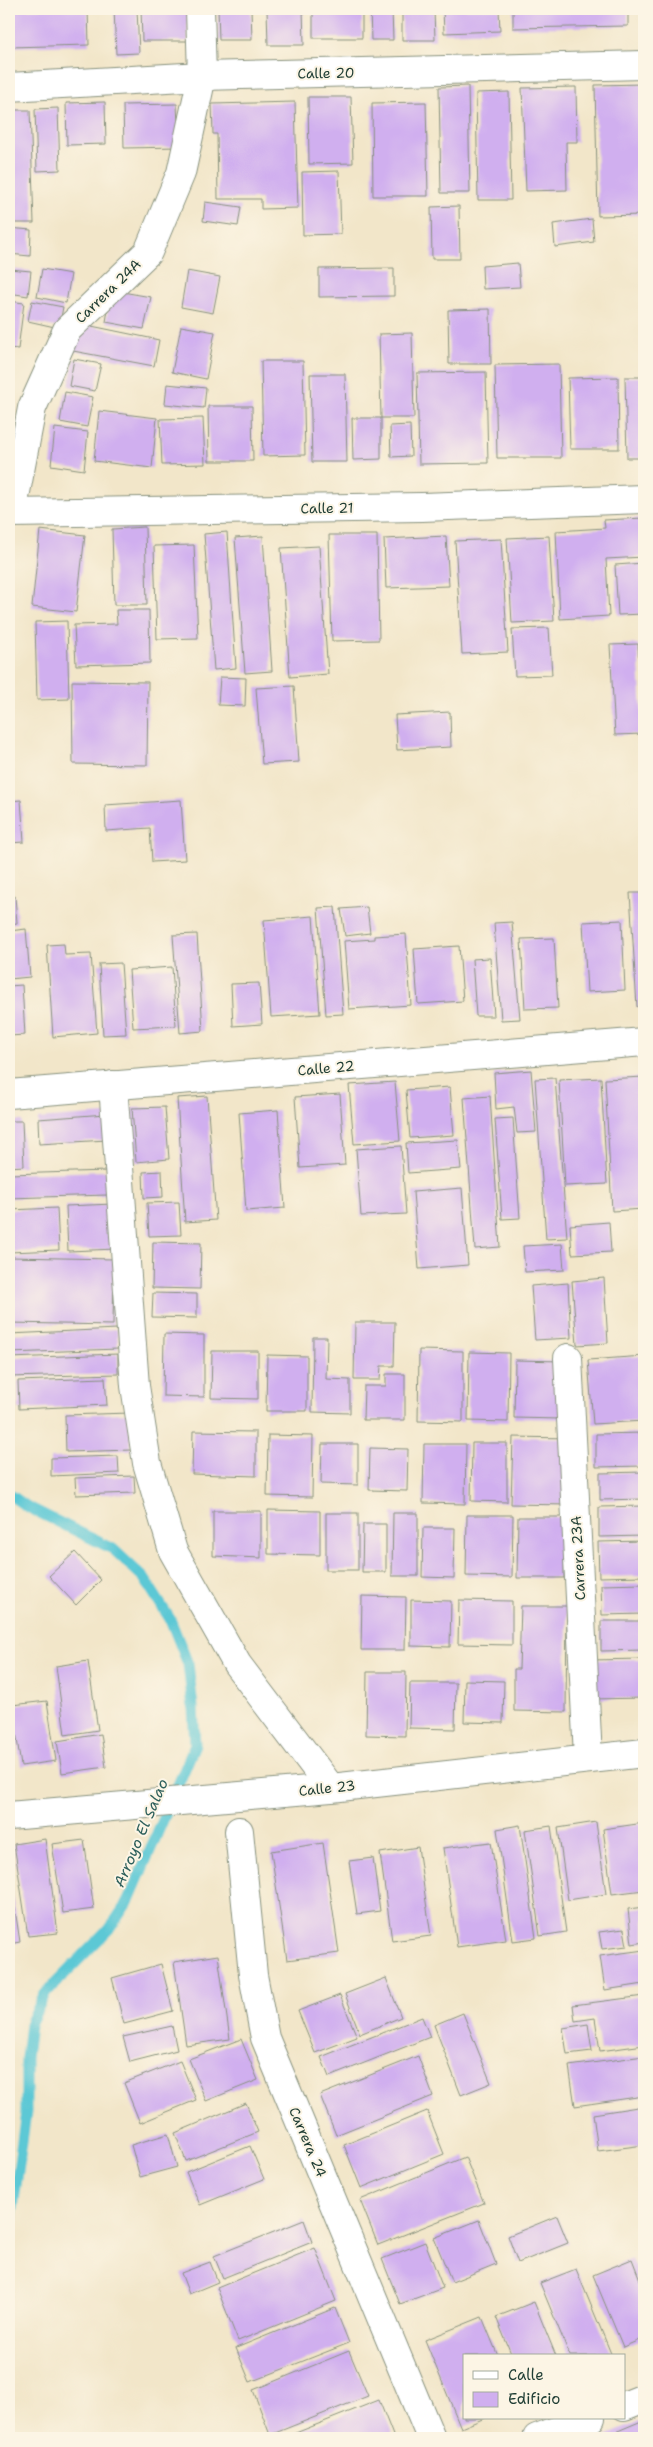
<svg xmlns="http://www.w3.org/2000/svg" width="653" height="2447" font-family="'Shantell Sans',sans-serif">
	<rect width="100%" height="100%" fill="#fcf5e5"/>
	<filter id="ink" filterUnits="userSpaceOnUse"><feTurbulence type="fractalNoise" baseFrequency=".02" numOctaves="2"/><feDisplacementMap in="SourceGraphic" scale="10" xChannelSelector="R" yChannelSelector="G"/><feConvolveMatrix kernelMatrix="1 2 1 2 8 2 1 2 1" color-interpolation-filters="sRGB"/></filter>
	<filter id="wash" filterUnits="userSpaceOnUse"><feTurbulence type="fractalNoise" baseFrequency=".0096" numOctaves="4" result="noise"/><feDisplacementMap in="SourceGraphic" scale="20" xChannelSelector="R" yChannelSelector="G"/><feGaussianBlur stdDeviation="1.12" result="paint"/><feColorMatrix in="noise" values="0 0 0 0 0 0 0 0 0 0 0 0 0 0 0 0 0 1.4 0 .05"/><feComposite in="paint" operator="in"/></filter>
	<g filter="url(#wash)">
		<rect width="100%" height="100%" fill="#f2e6c9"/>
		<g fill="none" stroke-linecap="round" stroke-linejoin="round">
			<polyline stroke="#5cc8d5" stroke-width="11" points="9,1494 26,1506 113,1549 144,1578 170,1619 188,1664 193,1707 195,1745 129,1900 111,1927 45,1994 30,2024 26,2058 26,2112 9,2237"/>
		</g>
		<g id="blocks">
			<g fill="#d0afef">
				<polygon points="9,9 88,9 89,45 9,47"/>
				<polygon points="114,9 137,9 139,53 116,54"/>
				<polygon points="141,9 187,9 188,41 142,41"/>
				<polygon points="218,9 251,9 252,40 219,40"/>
				<polygon points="267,9 303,9 304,45 268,45"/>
				<rect x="313" y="9" width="49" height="29"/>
				<polygon points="370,9 392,9 393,40 371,40"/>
				<polygon points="402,9 434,9 435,40 402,40"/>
				<polygon points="443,9 499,9 500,31 444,33"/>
				<polygon points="513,9 628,9 628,26 513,28"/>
				<polygon points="644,84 644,215 598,216 595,85"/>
				<polygon points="468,86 470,193 441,193 439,87"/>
				<polygon points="576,87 577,142 566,142 567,190 526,191 522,88"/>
				<polygon points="509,92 511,200 478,200 476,93"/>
				<polygon points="308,97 351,97 353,163 309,164"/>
				<polygon points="105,102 106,144 67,145 66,103"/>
				<polygon points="295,102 298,208 261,209 261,199 218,199 217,134 213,134 212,104"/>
				<polygon points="426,102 428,196 373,196 372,103"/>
				<polygon points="177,104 179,147 124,148 123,105"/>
				<polygon points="58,108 60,170 37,171 35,109"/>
				<polygon points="9,110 30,110 34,223 9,223"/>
				<polygon points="339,171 341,234 303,235 302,172"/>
				<polygon points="205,202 241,207 238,226 203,221"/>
				<polygon points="459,206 460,259 432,259 431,207"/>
				<polygon points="592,219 594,242 555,247 553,224"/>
				<polygon points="9,228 31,230 30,256 9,254"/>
				<polygon points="518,263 520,287 483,289 482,266"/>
				<polygon points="394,268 394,296 319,297 319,269"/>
				<polygon points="9,269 31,271 28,296 9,293"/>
				<polygon points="42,269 71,274 66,303 37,297"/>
				<polygon points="187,271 220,277 213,313 181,307"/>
				<polygon points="111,290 151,297 144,329 106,322"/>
				<polygon points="9,301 24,303 18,349 9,348"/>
				<polygon points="32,301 63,307 59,328 28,321"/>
				<polygon points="490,309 491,364 449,364 448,310"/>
				<polygon points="77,323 159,340 154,366 73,351"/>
				<polygon points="181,326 215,332 206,379 172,372"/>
				<polygon points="412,333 414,418 381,418 381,459 353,460 352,418 381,418 379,334"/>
				<polygon points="74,359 101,364 95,391 69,386"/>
				<polygon points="261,361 303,361 305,455 263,456"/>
				<polygon points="559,364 561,458 497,458 495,365"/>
				<polygon points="486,372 488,463 419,464 417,373"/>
				<polygon points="310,374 345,374 347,462 312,462"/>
				<polygon points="618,377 619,449 570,449 568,378"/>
				<polygon points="625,377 644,377 644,458 627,458"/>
				<polygon points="167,384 206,388 204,408 165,404"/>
				<polygon points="65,392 93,397 87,427 60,422"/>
				<polygon points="208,406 252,406 253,461 209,461"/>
				<polygon points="99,411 157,418 152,468 94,461"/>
				<polygon points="203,418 205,464 162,465 160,419"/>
				<polygon points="410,425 411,456 391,457 390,426"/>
				<polygon points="55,428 88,432 84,470 51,465"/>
				<polygon points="644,518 644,557 606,559 609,616 560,619 556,531 605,528 604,520"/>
				<polygon points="145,527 147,605 114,605 112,529"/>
				<polygon points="40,530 85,535 76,612 32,607"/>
				<polygon points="227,532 236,668 214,670 204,534"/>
				<polygon points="329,535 377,535 379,640 332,641"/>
				<polygon points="263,536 272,671 245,673 235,538"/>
				<polygon points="446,536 449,586 386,588 384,539"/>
				<polygon points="549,536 554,621 512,623 507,538"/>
				<polygon points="501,539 508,652 462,654 455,541"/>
				<polygon points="194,545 198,638 157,639 154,546"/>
				<polygon points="319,546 328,674 290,677 281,548"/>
				<polygon points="644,563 644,614 618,615 615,565"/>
				<polygon points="116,610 149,610 150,663 76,665 74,625 117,624"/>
				<polygon points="67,621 69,699 37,700 35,622"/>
				<polygon points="549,628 552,675 515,676 512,629"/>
				<polygon points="638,644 643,734 615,735 610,645"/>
				<polygon points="220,677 246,678 245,706 218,705"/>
				<polygon points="72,681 148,682 147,765 73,764"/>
				<polygon points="294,686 299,762 262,764 256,688"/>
				<polygon points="450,712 451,747 397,750 395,715"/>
				<polygon points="21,800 24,842 9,843 9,801"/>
				<polygon points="181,800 185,860 152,862 150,828 106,831 105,805"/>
				<polygon points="630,893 644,893 644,1006 637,1007"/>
				<polygon points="9,896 15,896 17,923 9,924"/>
				<polygon points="335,907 343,1014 326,1015 318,908"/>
				<polygon points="367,907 370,933 345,936 341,909"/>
				<polygon points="313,916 320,1014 271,1017 264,920"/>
				<polygon points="622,920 625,990 587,992 583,922"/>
				<polygon points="512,922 520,1019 501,1020 494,923"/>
				<polygon points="26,929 30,977 9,979 9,931"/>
				<polygon points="197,934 203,1031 180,1033 173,935"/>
				<polygon points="406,934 411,1005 349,1009 344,941 374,939 374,936"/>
				<polygon points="554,938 558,1008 525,1009 521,939"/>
				<polygon points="64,944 65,955 91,954 97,1033 53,1037 47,945"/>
				<polygon points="459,946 463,1001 418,1004 414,949"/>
				<polygon points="490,958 494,1016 476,1016 472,959"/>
				<polygon points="121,963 126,1034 103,1035 99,964"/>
				<polygon points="172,967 176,1026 133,1028 129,970"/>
				<polygon points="259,983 262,1024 233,1026 231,984"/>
				<polygon points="22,985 25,1035 9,1036 9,986"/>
				<polygon points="531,1070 536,1132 517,1133 514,1107 496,1109 494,1073"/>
				<polygon points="644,1077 644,1209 612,1211 605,1079"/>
				<polygon points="555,1078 567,1238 546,1239 535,1079"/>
				<polygon points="601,1078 607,1184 565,1186 559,1080"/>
				<polygon points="395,1082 400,1141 354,1144 349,1085"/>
				<polygon points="450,1087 454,1135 410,1138 406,1090"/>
				<polygon points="340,1094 345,1165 300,1168 295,1097"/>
				<polygon points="207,1096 216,1220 185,1222 177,1098"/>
				<polygon points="490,1096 500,1247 475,1249 464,1098"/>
				<polygon points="165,1107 169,1159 136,1162 132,1108"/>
				<polygon points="278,1110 285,1208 246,1211 239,1113"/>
				<polygon points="106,1114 107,1140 39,1144 38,1119"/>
				<polygon points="513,1118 520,1218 502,1219 495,1119"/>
				<polygon points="9,1121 22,1121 24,1166 9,1167"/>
				<polygon points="458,1140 461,1169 408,1173 406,1143"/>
				<polygon points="401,1146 406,1214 361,1216 356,1149"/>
				<polygon points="106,1171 107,1195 9,1198 9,1174"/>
				<polygon points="162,1171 163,1197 144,1198 143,1172"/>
				<polygon points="462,1188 468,1265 419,1269 413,1192"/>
				<polygon points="179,1202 181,1235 149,1236 147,1203"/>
				<polygon points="113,1204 116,1249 68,1251 66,1206"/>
				<polygon points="57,1208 59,1250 9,1252 9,1210"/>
				<polygon points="609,1222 611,1252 572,1254 570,1225"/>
				<polygon points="153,1242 201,1243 200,1289 152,1288"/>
				<polygon points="562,1244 564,1270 525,1272 523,1246"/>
				<polygon points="9,1257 114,1259 113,1325 9,1323"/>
				<polygon points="604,1278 608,1343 577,1345 572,1281"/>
				<polygon points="568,1283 571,1338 535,1340 531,1286"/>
				<polygon points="153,1293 197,1294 197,1318 152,1317"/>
				<polygon points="355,1322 395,1322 394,1366 381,1366 380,1380 354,1380"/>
				<polygon points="117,1329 118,1349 9,1353 9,1334"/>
				<polygon points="164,1334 204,1335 204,1397 163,1396"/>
				<polygon points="313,1337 327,1337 326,1379 350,1380 350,1413 312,1412"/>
				<polygon points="419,1350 463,1351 463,1422 418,1421"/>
				<polygon points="212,1351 258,1351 258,1399 211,1398"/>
				<polygon points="469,1352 509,1353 508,1422 468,1421"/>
				<polygon points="118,1354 118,1374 9,1377 9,1358"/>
				<polygon points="267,1355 307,1356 307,1411 266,1411"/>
				<polygon points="644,1356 644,1421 593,1424 588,1360"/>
				<polygon points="515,1360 562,1361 561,1419 514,1418"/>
				<polygon points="386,1374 405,1374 405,1420 363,1420 364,1386 386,1386"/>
				<polygon points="105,1378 107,1405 19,1409 18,1381"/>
				<polygon points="130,1413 131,1450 66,1452 65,1415"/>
				<polygon points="193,1431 256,1432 256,1476 192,1474"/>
				<polygon points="644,1433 644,1466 596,1467 596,1434"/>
				<polygon points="268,1435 313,1436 312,1497 267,1496"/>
				<polygon points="513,1437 569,1438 568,1505 511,1504"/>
				<polygon points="472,1443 507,1443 507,1502 471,1501"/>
				<polygon points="322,1444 358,1444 358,1485 321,1484"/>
				<polygon points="424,1444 466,1444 465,1504 423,1503"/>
				<polygon points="370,1448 408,1449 407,1491 369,1490"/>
				<polygon points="118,1456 119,1473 51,1476 51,1458"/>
				<polygon points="644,1472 644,1499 600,1500 600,1473"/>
				<polygon points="134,1476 135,1493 76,1495 75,1478"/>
				<polygon points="644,1506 644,1536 599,1537 599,1507"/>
				<polygon points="268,1510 320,1511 320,1555 268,1554"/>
				<polygon points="213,1511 261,1511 261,1558 213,1556"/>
				<rect x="326" y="1513" width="32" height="57"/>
				<polygon points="393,1513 418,1513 418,1576 392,1576"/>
				<polygon points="467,1515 513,1515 512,1577 466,1576"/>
				<polygon points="518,1517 565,1517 564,1578 517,1578"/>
				<polygon points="363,1524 386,1524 386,1572 362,1572"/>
				<polygon points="423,1528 455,1528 454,1578 422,1577"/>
				<polygon points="644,1541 644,1576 599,1577 598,1542"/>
				<polygon points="75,1552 101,1580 76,1605 49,1576"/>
				<polygon points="644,1584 644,1614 602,1615 601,1585"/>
				<polygon points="362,1596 406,1597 405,1650 361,1650"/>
				<polygon points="411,1600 451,1601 450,1647 411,1646"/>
				<polygon points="459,1600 512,1601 512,1645 458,1644"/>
				<polygon points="521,1606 567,1606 566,1712 514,1711 514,1669 519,1669"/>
				<polygon points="601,1621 644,1621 644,1650 601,1651"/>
				<polygon points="644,1659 644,1698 591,1699 590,1660"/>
				<polygon points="88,1661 98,1730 65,1735 56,1666"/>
				<polygon points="367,1672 406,1672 405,1736 366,1735"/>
				<polygon points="465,1680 504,1681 503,1723 464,1722"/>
				<polygon points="410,1683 456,1683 455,1729 409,1728"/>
				<polygon points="47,1701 56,1761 21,1766 12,1705"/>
				<polygon points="101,1734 106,1767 62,1773 57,1741"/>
				<polygon points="596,1822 606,1894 568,1900 558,1828"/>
				<polygon points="644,1823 644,1890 612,1894 603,1829"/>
				<polygon points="520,1825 536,1938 513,1941 497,1829"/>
				<polygon points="551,1826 566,1932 540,1936 525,1830"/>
				<polygon points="45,1839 58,1933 28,1936 14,1844"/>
				<polygon points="84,1840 94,1909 63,1913 52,1844"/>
				<polygon points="491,1842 506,1940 457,1947 443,1848"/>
				<polygon points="323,1843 339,1953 287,1960 271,1851"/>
				<polygon points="418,1847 431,1936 392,1941 380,1853"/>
				<polygon points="373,1858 380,1911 357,1914 349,1861"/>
				<polygon points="9,1870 20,1942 9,1944"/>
				<polygon points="644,1907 644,1942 632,1944 628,1909"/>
				<polygon points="624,1929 627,1946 602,1949 599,1932"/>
				<polygon points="644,1950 644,1984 605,1990 600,1956"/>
				<polygon points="218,1955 230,2039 186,2045 174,1962"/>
				<polygon points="161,1964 173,2011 124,2024 112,1978"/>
				<polygon points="386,1978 401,2017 360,2034 345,1994"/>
				<polygon points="340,1995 357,2037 315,2053 298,2011"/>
				<polygon points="644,1996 644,2045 600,2051 595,2018 575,2021 573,2005"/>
				<polygon points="463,2013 491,2083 461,2095 434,2025"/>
				<polygon points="422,2017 430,2037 329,2077 321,2057"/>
				<polygon points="588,2024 592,2051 567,2054 563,2028"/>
				<polygon points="172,2026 177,2050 130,2062 123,2037"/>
				<polygon points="241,2039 258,2080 206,2101 189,2059"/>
				<polygon points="418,2056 433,2096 336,2135 320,2095"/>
				<polygon points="644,2056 644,2096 575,2106 569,2066"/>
				<polygon points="180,2061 196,2100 140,2123 124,2083"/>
				<polygon points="246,2103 258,2132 186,2161 175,2133"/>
				<polygon points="644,2106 644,2145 598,2151 593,2114"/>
				<polygon points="427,2111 444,2154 361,2188 344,2145"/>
				<polygon points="168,2134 177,2167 140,2177 131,2145"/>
				<polygon points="250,2146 264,2179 200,2205 186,2172"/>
				<polygon points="465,2157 484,2203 378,2245 360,2200"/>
				<polygon points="557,2216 568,2243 518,2263 508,2236"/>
				<polygon points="304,2220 312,2242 223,2278 214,2256"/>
				<polygon points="479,2220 496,2264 452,2282 434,2238"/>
				<polygon points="425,2242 443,2288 400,2304 382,2259"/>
				<polygon points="315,2248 336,2301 238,2341 217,2288"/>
				<polygon points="632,2259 644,2290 644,2338 623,2347 593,2275"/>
				<polygon points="210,2262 218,2282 189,2294 181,2273"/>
				<polygon points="576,2269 612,2356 570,2356 540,2283"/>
				<polygon points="534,2302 556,2356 512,2356 496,2317"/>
				<polygon points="335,2308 349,2343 250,2382 236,2348"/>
				<polygon points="482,2317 498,2356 464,2356 464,2418 485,2418 461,2428 425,2340"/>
				<polygon points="349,2351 368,2396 270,2435 253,2390"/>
				<polygon points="379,2400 394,2438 283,2438"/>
				<polygon points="644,2420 644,2438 601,2438"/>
			</g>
		</g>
	</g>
	<g filter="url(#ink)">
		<use href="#blocks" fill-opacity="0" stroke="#88927e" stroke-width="1"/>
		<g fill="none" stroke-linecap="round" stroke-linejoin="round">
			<g stroke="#88927e" stroke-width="30">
				<g id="minor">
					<polyline points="9,87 202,76 644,65"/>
					<polyline points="9,513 422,507 644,499"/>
					<polyline points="12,513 32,408 67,330 148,252 181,173 202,76 200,9"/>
					<polyline points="113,1085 135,1386 147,1463 173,1551 237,1664 331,1788"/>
					<polyline points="9,1094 644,1042"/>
					<polyline points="568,1358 588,1758"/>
					<polyline points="9,1816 331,1788 644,1753"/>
					<polyline points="239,1831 253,1975 265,2038 431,2438"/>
					<polyline points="624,2406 644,2398"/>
					<polyline points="537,2438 591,2418"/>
				</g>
			</g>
			<use href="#minor" stroke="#fff" stroke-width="28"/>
		</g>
	</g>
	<g text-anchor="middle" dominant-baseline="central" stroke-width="4" stroke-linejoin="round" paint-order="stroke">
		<g font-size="14" fill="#1f3d34" stroke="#fcf5e5">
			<text transform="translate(326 73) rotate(-1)">Calle 20</text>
			<text transform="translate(108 291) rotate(-44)">Carrera 24A</text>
			<text transform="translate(327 508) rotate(-1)">Calle 21</text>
			<text transform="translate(326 1068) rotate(-5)">Calle 22</text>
			<text transform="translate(578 1558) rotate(-93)">Carrera 23A</text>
			<text transform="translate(327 1788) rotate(-6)">Calle 23</text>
			<text transform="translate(308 2142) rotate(67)">Carrera 24</text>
		</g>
		<g font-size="15" font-style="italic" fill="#2e605c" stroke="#fcf5e5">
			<text transform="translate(141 1833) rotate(-67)">Arroyo El Salao</text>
		</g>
	</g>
	<rect width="653" height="2447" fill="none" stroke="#fcf5e5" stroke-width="30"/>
	<rect x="463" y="2354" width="162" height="65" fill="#fcf5e5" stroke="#a4ab9e"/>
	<rect x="473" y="2371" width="25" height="8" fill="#ffffff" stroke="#a4ab9e"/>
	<text x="508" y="2380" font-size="15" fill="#1f3d34">Calle</text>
	<rect x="473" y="2392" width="25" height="15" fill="#d0afef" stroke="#a4ab9e"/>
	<text x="508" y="2404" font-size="15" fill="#1f3d34">Edificio</text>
</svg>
